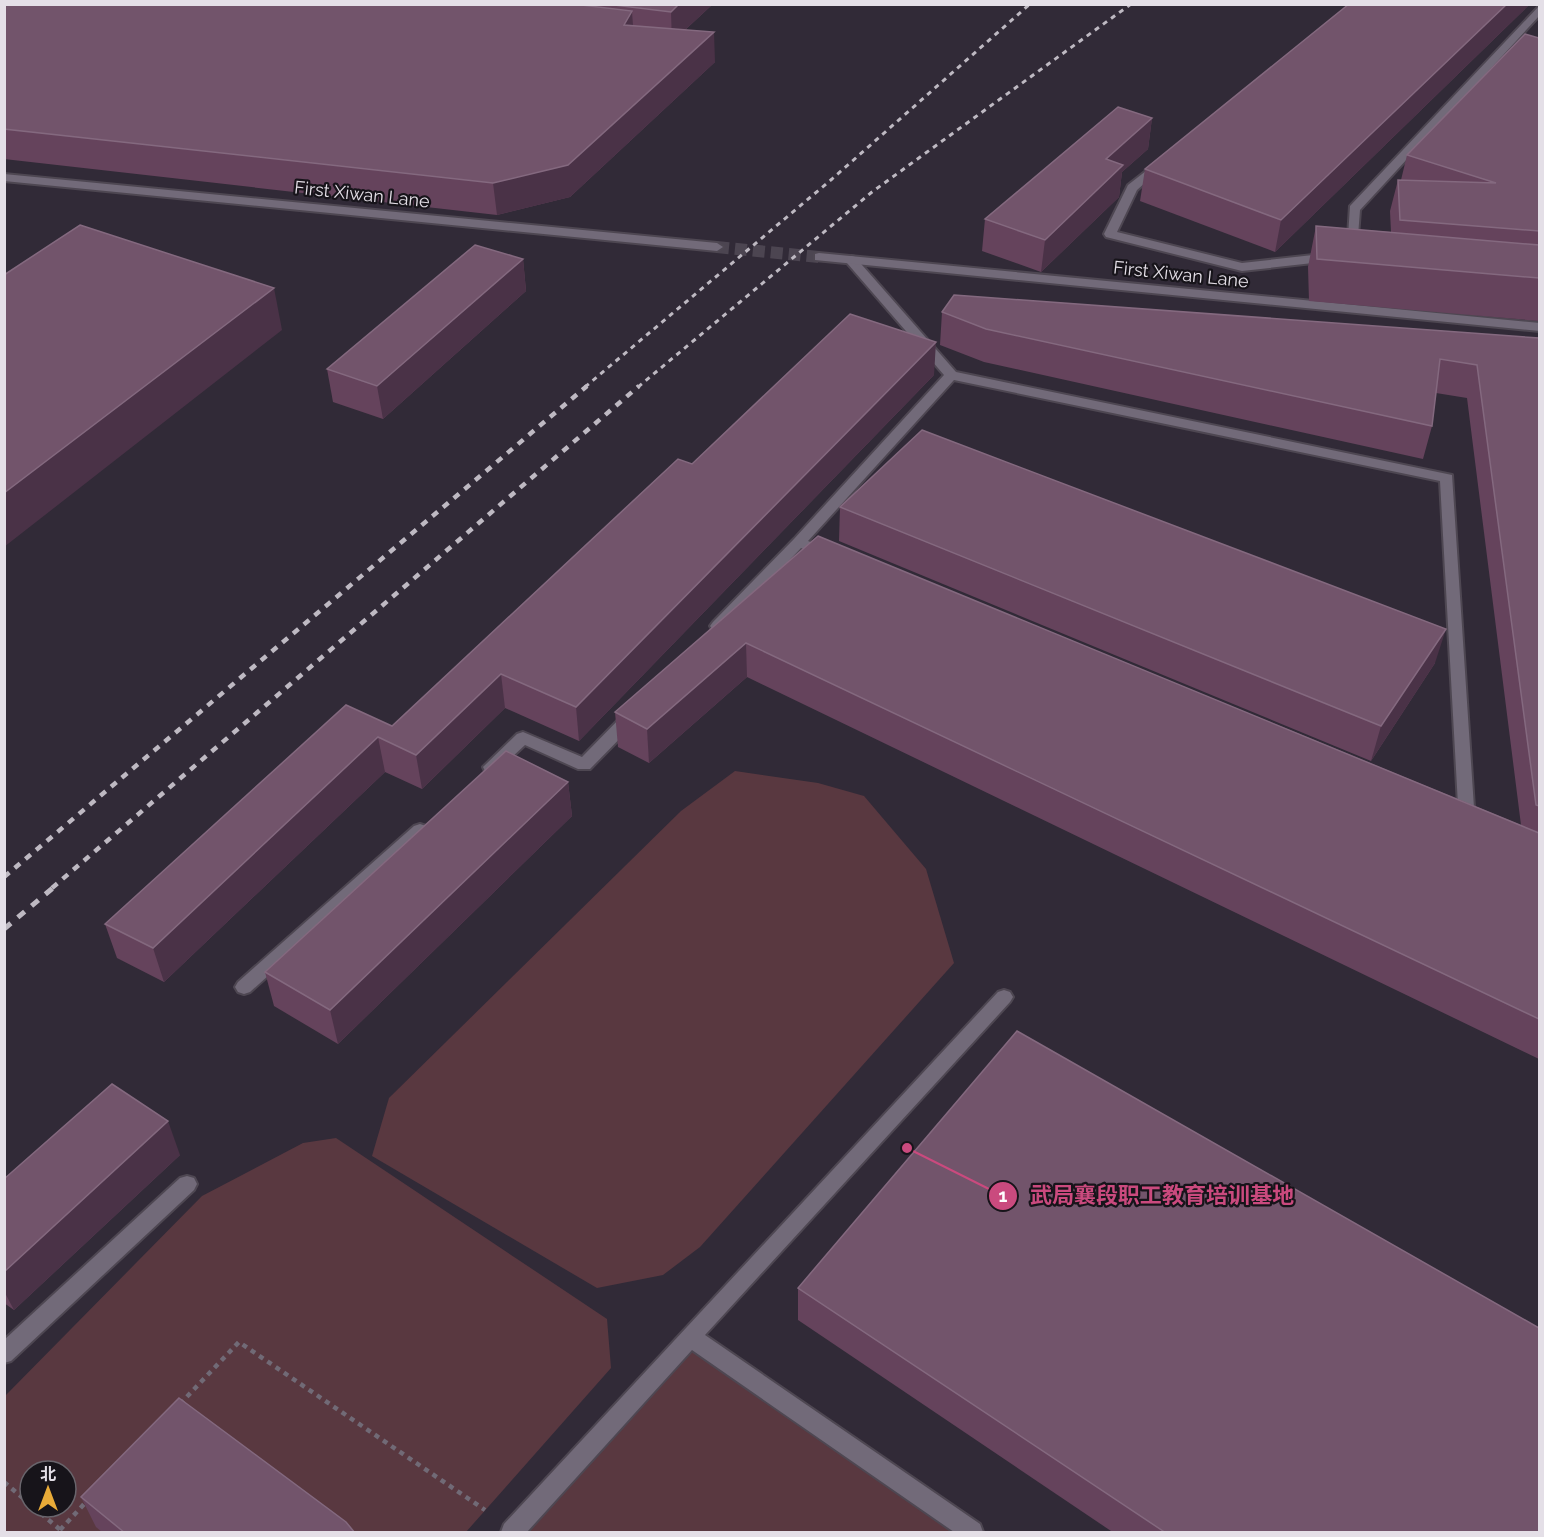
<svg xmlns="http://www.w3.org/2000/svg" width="1544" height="1537" font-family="Raleway,'Noto Sans SC',sans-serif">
	<rect width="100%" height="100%" fill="#312a37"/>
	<g fill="#593840" fill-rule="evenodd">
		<polygon points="735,771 818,783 864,796 926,869 954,963 700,1247 663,1275 597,1288 372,1156 389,1098 681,811"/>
		<path d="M 336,1138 L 607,1319 L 611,1368 L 466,1532 L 5,1532 L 5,1396 L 202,1196 L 303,1143 ZM 30,1471 L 66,1471 L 66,1507 L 30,1507 Z"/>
		<polygon points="690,1337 972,1532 512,1532"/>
	</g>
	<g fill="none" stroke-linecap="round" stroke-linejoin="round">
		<polyline stroke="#4c4551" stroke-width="12" stroke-dasharray="12 6" stroke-linecap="butt" points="717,247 819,257"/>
		<g stroke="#4e4752" stroke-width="4">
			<g id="service">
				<polygon points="1540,5 1540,15 1360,210 1357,249 1355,252 1347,252 1350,206"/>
				<polygon points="1160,160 1166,164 1137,190 1117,232 1242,263 1331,253 1337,257 1331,261 1242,271 1106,237 1104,234 1128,185"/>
				<polygon points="851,256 855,257 956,372 1452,475 1475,823 1473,827 1467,829 1459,823 1440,481 954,380 808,541 832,551 834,554 832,557 822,557 801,548 723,630 713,630 710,626 713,622 794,539 944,375 847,263 845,260"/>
				<polygon points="632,710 638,712 640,716 638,720 590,769 578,769 525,745 497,771 485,771 483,767 517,734 523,732 582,757 626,712"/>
				<polygon points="420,824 426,826 428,830 426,834 250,992 244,994 238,992 235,987 238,982 414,826"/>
				<polygon points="1004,990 1010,992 1013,997 1010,1002 705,1335 980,1524 983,1532 954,1532 692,1350 527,1532 501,1532 504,1524 998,992"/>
				<polygon points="187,1176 194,1178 197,1184 194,1190 11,1361 4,1363 4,1340 180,1178"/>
			</g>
		</g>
		<g stroke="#4e4752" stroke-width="4">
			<g id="minor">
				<polygon points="4,174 717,243 723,247 717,251 4,181"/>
				<polygon points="819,253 1540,323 1540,331 815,260 815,254"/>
			</g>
		</g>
		<g stroke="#716a76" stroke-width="4.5" stroke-dasharray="5 5" stroke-linecap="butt">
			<polyline points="180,1404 239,1342 485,1510"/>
			<polyline points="4,1482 30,1504"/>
			<polyline points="33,1507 63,1532"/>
			<polyline points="60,1530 86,1502"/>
		</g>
		<use href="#service" fill="#726a79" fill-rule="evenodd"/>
		<use href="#minor" fill="#726a79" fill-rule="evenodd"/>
		<g stroke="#beb9c2" stroke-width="3" stroke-dasharray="5 5" stroke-linecap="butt">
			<polyline points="585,387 832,179 1030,4"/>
			<polyline points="638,387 872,192 1131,4"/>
		</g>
		<g stroke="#beb9c2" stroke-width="4.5" stroke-dasharray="7 7" stroke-linecap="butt">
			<polyline points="4,877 587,386"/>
			<polyline points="52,888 639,386"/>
		</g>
		<polyline stroke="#beb9c2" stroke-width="5" stroke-dasharray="9 9" stroke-linecap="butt" points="4,929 54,887"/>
	</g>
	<g fill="#65435c">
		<polygon points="4,4 713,4 685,30 715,62 570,197 497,215 4,159"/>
		<polygon points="1349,4 1530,4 1275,252 1140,201 1145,169"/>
		<polygon points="1539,38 1539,321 1309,301 1308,267 1316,226 1391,232 1390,211 1398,180 1401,180 1407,155"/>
		<polygon points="1152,118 1148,149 1122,172 1119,197 1041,272 982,251 985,219"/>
		<polygon points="523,259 526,291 383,419 333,402 327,369"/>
		<polygon points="942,312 1539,338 1539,1059 747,677 649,763 618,747 615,712 818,536 1521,825 1467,398 1436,393 1432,426 1423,459 984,362 940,345"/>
		<polygon points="934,375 579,741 505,708 422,789 385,772 164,982 117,958 105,924 392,726 692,464"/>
		<polygon points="840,507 1435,663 1371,761 839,541"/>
		<polygon points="568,782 572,816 338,1044 274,1006 265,972"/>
		<polygon points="180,1155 14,1310 4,1303 4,1179"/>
		<polygon points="798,1288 1539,1533 1114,1533 798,1320"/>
		<polygon points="81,1497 355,1533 103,1533 96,1527"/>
	</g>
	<g fill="#4a3247">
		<polygon points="679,4 713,4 672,42 671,12"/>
		<polygon points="1507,4 1530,4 1275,252 1281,220"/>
		<polygon points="632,11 634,41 624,25"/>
		<polygon points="714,32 715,62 570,197 497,215 493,183"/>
		<polygon points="1152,118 1148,149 1122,172 1119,197 1041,272 1045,240 1106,159"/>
		<polygon points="523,259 526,291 383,419 377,386"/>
		<polygon points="274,288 282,330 4,547 4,493"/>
		<polygon points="936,342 934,375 579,741 576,707"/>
		<polygon points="1446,629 1435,663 1371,761 1381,726"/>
		<polygon points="746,643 747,677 649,763 647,729"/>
		<polygon points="501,674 505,708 422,789 416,755"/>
		<polygon points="378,737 385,772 164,982 153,948"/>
		<polygon points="568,782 572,816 338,1044 330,1010"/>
		<polygon points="168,1121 180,1155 14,1310 4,1291 4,1272"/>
	</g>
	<g fill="#72546b" stroke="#84697f" stroke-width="1.5">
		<polygon points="4,4 573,4 632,11 624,25 714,32 568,165 493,183 4,129"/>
		<polygon points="606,4 679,4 671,12"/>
		<polygon points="1349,4 1507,4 1281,220 1145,169"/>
		<polygon points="1525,34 1539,38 1539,231 1400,220 1398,180 1496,183 1407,155"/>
		<polygon points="1118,107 1152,118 1106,159 1123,165 1045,240 985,219"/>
		<polygon points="80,225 274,288 4,493 4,275"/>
		<polygon points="1316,226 1539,245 1539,278 1317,259"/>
		<polygon points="475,245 523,259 377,386 327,369"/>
		<polygon points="954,295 1539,338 1539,806 1536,805 1477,365 1440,359 1432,426 986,329 942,312"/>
		<polygon points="850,314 936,342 576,707 501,674 416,755 378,737 153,948 105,924 346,705 392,726 678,459 692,464"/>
		<polygon points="922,430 1446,629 1381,726 840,507"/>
		<polygon points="818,536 1539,833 1539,1019 746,643 647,729 615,712"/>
		<polygon points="506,751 568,782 330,1010 265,972"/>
		<polygon points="1017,1031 1539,1328 1539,1533 1166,1533 798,1288"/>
		<polygon points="112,1084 168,1121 4,1272 4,1179"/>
		<polygon points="179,1398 346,1522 355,1533 125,1533 81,1497"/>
	</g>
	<g text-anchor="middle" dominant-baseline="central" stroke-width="4.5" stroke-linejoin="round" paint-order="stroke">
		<g font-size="18" fill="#e4dfe7" stroke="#17141a">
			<text transform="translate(362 194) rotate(6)">First Xiwan Lane</text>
			<text transform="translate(1181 274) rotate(6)">First Xiwan Lane</text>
		</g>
	</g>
	<path fill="none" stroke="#ca4a7e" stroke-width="2" d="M907 1148L1003 1196"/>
	<g fill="#ca4a7e" stroke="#17141a" stroke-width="2">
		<circle cx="907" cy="1148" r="6"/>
		<circle cx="1003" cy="1196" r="15"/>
	</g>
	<g font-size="18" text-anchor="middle" font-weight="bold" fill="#fff">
		<text x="1003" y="1202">1</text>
	</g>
	<g font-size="22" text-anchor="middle" font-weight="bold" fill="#ca4a7e" stroke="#17141a" stroke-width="4.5" stroke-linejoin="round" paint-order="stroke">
		<text x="1162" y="1203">武局襄段职工教育培训基地</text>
	</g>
	<rect width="1544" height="1537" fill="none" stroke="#e4dfe7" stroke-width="12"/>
	<g transform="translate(48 1489)"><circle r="28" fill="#17141a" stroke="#69656c" stroke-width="1.5"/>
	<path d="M0-4.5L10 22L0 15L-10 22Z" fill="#e9ab38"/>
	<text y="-9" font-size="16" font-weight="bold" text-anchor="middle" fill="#e4dfe7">北</text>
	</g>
</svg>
